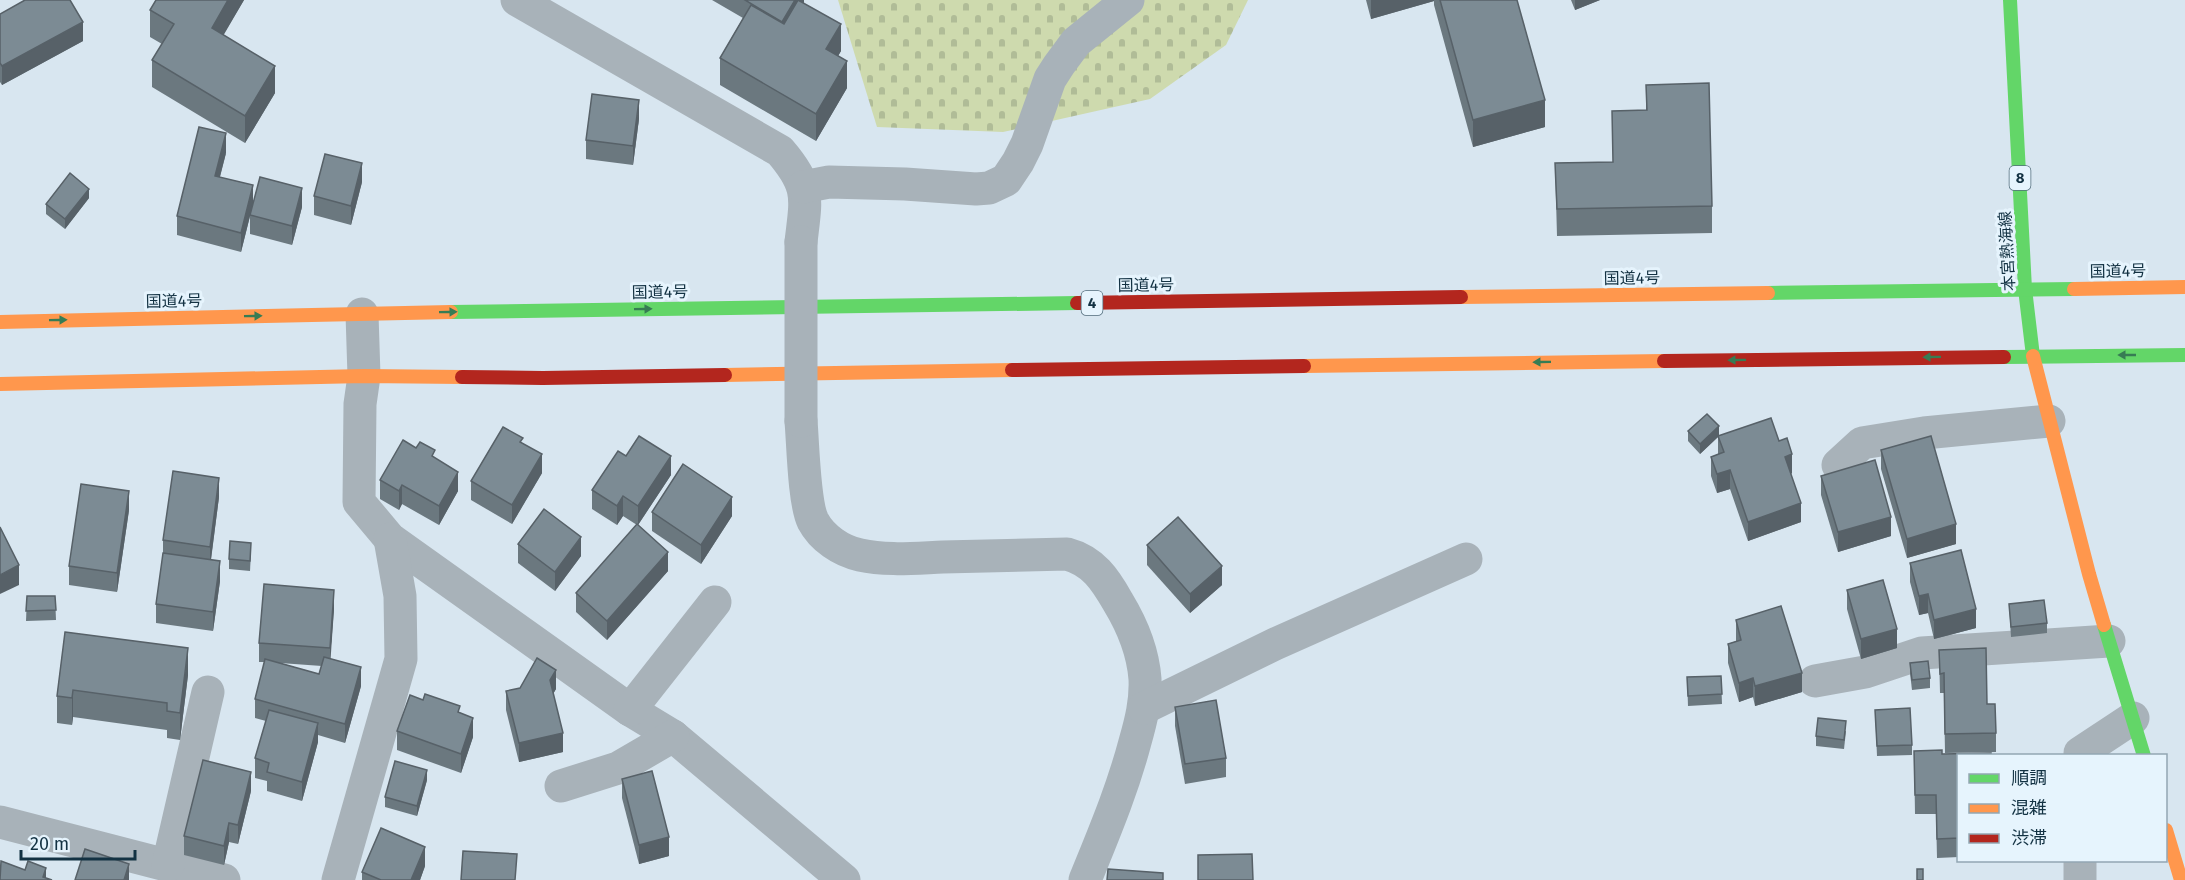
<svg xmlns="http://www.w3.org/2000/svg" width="2185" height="880" font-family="'Fira Sans','Noto Sans JP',sans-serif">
	<defs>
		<pattern id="cemetery-stones" width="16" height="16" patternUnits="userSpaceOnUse" patternTransform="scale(1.5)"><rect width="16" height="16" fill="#cedaae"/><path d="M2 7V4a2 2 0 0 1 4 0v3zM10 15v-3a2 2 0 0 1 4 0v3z" fill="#b0bc97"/></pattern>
	</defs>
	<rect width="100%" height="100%" fill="#d8e6f0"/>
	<polygon fill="url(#cemetery-stones)" points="838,0 1248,0 1226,45 1150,99 1003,132 877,127"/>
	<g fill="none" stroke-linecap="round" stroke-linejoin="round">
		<g stroke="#a8b2b9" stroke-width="33">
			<path d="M 517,0 L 780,151 C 811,187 806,198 801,242"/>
			<polyline points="803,187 829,182 905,184 976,189 989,188 1006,180 1018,162 1027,144 1050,79 1059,65 1076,42 1128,0"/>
			<polyline points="362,314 364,376 360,404 359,502 390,539 630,710 673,736 844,880"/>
			<path d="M 801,421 C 803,444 804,503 813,521 C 822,538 841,551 860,555 C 886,561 916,558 943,557 C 984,556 1025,555 1067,554 C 1093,561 1105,579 1118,602 C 1132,625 1143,652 1145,679 C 1146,701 1141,721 1135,742 C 1122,791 1104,833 1085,880"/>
			<polyline points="1838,465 1862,443 1924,433 2049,421"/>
			<polyline points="1815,681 1865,672 1922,653 2109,641"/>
			<polyline points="1144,708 1275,644 1466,559"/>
			<polyline points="630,710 715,602"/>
			<polyline points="2080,756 2080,753 2133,718"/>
			<polyline points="561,786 618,768 673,736"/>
			<polyline points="0,822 224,880"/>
			<polyline points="2080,860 2080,880"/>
			<polyline points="168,865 208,692"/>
			<polyline points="338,880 401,659 400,596 390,539"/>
		</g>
		<g stroke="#63d668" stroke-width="14">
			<polyline points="2010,0 2025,289 2033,356"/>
			<polyline points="1768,293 2074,289"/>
			<polyline points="451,312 1077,303"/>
			<polyline points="2004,357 2185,355"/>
			<polyline points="2104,625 2144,756"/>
		</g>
		<g stroke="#ff974d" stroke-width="14">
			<polyline points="2074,289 2185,287"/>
			<polyline points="1461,297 1768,293"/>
			<polyline points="0,322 451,312"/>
			<polyline points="2033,356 2089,574 2104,625"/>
			<polyline points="1304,366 1664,361"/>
			<polyline points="725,375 1012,370"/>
			<polyline points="0,384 364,376 462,377"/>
			<polyline points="2166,830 2181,880"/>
		</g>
		<g stroke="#b3261e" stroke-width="14">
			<polyline points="1077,303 1461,297"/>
			<polyline points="1664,361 2004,357"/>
			<polyline points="1012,370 1304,366"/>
			<polyline points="462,377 543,378 725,375"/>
		</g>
		<polyline stroke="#a8b2b9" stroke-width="33" points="801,242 801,421"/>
	</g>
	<g fill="#6b787f" fill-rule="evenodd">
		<polygon points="156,0 244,0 223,35 275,93 245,143 152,87 152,60 162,44 150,37 150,10"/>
		<polygon points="712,0 804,0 804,3 841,51 838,56 847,88 816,141 720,85 720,58 743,18"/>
		<polygon points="1366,0 1517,0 1545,127 1473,147 1434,5 1434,1 1371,19"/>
		<polygon points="1571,0 1600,0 1575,10"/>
		<polygon points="0,14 83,41 2,85 0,82"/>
		<polygon points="1646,85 1712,206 1712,233 1557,236 1555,163 1613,162 1612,111 1646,110"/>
		<polygon points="639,119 633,165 586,159 586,140"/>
		<polygon points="226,153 220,177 253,204 241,252 177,235 177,216"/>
		<polygon points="362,182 351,225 314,215 314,196"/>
		<polygon points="89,198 65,229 46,214 46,204"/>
		<polygon points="302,207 292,245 250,234 250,215"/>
		<polygon points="1688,431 1719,436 1779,441 1792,473 1791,474 1801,522 1748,541 1730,489 1717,493 1711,476 1711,457 1718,454 1718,437 1700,454 1688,441"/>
		<polygon points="523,443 542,473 512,524 471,500 471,481"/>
		<polygon points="1881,450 1956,544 1907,558 1881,469"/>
		<polygon points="626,456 671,475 638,525 668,571 607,640 576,612 576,593 637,525 623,516 617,525 592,509 592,490"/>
		<polygon points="435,459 458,491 439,525 402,504 399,510 380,499 380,480"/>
		<polygon points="1821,476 1891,536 1838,552 1821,495"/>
		<polygon points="219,497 211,560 220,581 213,631 156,623 156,604 163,557 163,540"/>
		<polygon points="129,510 117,592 69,585 69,566"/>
		<polygon points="652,512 732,516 701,564 652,531"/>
		<polygon points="518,544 581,556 555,591 518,563"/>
		<polygon points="1147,545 1222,585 1190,613 1147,565"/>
		<polygon points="251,552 250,571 229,569 229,559"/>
		<polygon points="1910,563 1976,628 1934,639 1928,613 1919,615 1910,582"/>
		<polygon points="1847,590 1897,648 1861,659 1847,609"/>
		<polygon points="27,596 55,596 56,620 26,621"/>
		<polygon points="2009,604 2047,623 2047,633 2011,637"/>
		<path d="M 334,609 L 330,658 L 361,686 L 345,743 L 318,735 L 318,742 L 302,801 L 267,791 L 267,781 L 255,778 L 255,758 L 266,721 L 255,718 L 255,699 L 265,662 L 259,662 L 259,643 ZM 280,663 L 322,666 L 319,674 Z"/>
		<polygon points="1736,620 1802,692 1755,706 1753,697 1739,702 1728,663 1728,644 1736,641"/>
		<polygon points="65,632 188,675 180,740 167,738 167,730 73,717 72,725 57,723 57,696"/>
		<polygon points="1939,650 1987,704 1996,733 1996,752 1945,753 1944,693 1940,693"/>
		<polygon points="1910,663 1930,678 1930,688 1912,690 1910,673"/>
		<polygon points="1721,676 1722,704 1688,706 1687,677"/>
		<polygon points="556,689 553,694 563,752 519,762 506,710 506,691"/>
		<polygon points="1175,707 1226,758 1226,777 1185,784 1175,726"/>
		<polygon points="1875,710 1912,745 1912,755 1877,756"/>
		<polygon points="460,713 473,737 461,773 397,750 397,731"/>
		<polygon points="1846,731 1844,749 1816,746 1816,736"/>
		<polygon points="1914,751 1959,756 1959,857 1937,858 1936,814 1915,814"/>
		<polygon points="622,779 669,856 639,864 622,798"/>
		<polygon points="427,780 417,816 385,807 385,797"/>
		<polygon points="251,791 238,844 229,842 224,865 184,855 184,836"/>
		<polygon points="425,866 420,880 362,880 362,872"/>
	</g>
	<g fill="#576168">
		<polygon points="228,0 244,0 212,55 212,28"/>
		<polygon points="795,0 804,0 804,3 782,41 782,22"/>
		<polygon points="1371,0 1434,0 1434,1 1371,19"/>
		<polygon points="1575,0 1600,0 1575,10"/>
		<polygon points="83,22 83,41 2,85 2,66"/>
		<polygon points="841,24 841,51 826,76 826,49"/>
		<polygon points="847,61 847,88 816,141 816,114"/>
		<polygon points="275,66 275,93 245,143 245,116"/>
		<polygon points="639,100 639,119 633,165 633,146"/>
		<polygon points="1545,100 1545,127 1473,147 1473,120"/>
		<polygon points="226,133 226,153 215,195 215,176"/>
		<polygon points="362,163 362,182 351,225 351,206"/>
		<polygon points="253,185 253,204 241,252 241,233"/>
		<polygon points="302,188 302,207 292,245 292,226"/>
		<polygon points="89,189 89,198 65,229 65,219"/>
		<polygon points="1719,426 1719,436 1700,454 1700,444"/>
		<polygon points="542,454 542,473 512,524 512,505"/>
		<polygon points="1792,454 1792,473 1785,476 1785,457"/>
		<polygon points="671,456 671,475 638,525 638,506"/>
		<polygon points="1730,470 1730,489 1717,493 1717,474"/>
		<polygon points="458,472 458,491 439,525 439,506"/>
		<polygon points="219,478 219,497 210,566 210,547"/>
		<polygon points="402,485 402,504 399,510 399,491"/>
		<polygon points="129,491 129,510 117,592 117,573"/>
		<polygon points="623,496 623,516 617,525 617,506"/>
		<polygon points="732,497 732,516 701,564 701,545"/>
		<polygon points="1801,503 1801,522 1748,541 1748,522"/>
		<polygon points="1891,517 1891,536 1838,552 1838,532"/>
		<polygon points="1956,524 1956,544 1907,558 1907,539"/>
		<polygon points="581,537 581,556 555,591 555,572"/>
		<polygon points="668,552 668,571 607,640 607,621"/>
		<polygon points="220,561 220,581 213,631 213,612"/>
		<polygon points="19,565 19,585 0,594 0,575"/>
		<polygon points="1222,566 1222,585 1190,613 1190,594"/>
		<polygon points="334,590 334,609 330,667 330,648"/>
		<polygon points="1928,594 1928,613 1919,615 1919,596"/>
		<polygon points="1976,609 1976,628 1934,639 1934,620"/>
		<polygon points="1897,629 1897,648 1861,659 1861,639"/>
		<polygon points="188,648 188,675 180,740 180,713"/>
		<polygon points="361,667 361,686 345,743 345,724"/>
		<polygon points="556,670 556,689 550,699 550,680"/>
		<polygon points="1802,673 1802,692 1755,706 1755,686"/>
		<polygon points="1753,678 1753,697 1739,702 1739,683"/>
		<polygon points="73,690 73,717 72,725 72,698"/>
		<polygon points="473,718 473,737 461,773 461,754"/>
		<polygon points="318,723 318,742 302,801 302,782"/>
		<polygon points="563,733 563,752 519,762 519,743"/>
		<polygon points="427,770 427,780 417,816 417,806"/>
		<polygon points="251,772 251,791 238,844 238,825"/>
		<polygon points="229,823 229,842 224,865 224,846"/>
		<polygon points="669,837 669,856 639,864 639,845"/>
		<polygon points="425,847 425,866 420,880 411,880"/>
		<polygon points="129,864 129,880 124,880"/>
		<polygon points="46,868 46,880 43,877"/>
	</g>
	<g fill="#7c8b94" stroke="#576168" stroke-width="1.5">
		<polygon points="25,0 70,0 83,22 2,66 0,63 0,14"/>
		<polygon points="156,0 228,0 212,28 275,66 245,116 152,60 174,24 150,10"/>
		<polygon points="745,0 795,0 782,22"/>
		<polygon points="798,0 841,24 826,49 847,61 816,114 720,58 751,5 784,24"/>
		<polygon points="1440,0 1517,0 1545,100 1473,120"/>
		<polygon points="1709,83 1712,206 1557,209 1555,163 1613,162 1612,111 1647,110 1646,85"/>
		<polygon points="592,94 639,100 633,146 586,140"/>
		<polygon points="199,127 226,133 215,176 253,185 241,233 177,216"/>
		<polygon points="325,154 362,163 351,206 314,196"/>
		<polygon points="70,173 89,189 65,219 46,204"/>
		<polygon points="260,177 302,188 292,226 250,215"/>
		<polygon points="1707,414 1719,426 1700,444 1688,431"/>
		<polygon points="1771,418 1779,441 1787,438 1792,454 1785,457 1801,503 1748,522 1730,470 1717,474 1711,457 1724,452 1718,436"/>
		<polygon points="503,427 523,438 520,442 542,454 512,505 471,481"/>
		<polygon points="639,436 671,456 638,506 623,496 617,506 592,490 618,451 626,456"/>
		<polygon points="1931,436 1956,524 1907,539 1881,450"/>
		<polygon points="403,440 416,448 420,442 435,450 432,456 458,472 439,506 402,485 399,491 380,480"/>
		<polygon points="1875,460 1891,517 1838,532 1821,476"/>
		<polygon points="683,464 732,497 701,545 652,512"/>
		<polygon points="173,471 219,478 210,547 163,540"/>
		<polygon points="81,484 129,491 117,573 69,566"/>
		<polygon points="544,509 581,537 555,572 518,544"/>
		<polygon points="1178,517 1222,566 1190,594 1147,545"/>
		<polygon points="637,524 668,552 607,621 576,593"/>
		<polygon points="0,527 19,565 0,575"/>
		<polygon points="230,541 251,543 250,561 229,559"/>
		<polygon points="1961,550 1976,609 1934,620 1928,594 1919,596 1910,563"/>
		<polygon points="163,553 220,561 213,612 156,604"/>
		<polygon points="1883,580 1897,629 1861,639 1847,590"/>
		<polygon points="264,584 334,590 330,648 259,643"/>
		<polygon points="27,596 55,596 56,610 26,611"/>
		<polygon points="2044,600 2047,623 2011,627 2009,604"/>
		<polygon points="1781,606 1802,673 1755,686 1753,678 1739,683 1728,644 1741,640 1736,620"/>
		<polygon points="65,632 188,648 180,713 167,711 167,703 73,690 72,698 57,696"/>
		<polygon points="1986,648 1987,704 1995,704 1996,733 1945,734 1944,673 1940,674 1939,650"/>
		<polygon points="324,657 361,667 345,724 255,699 265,659 319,674"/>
		<polygon points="537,658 556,670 550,680 563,733 519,743 506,691 520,688"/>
		<polygon points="1928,661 1930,678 1912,680 1910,663"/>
		<polygon points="1721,676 1722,694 1688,696 1687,677"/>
		<polygon points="425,694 460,706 458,712 473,718 461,754 397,731 410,695 423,700"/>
		<polygon points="1216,700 1226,758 1185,764 1175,707"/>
		<polygon points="1910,708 1912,745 1877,746 1875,710"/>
		<polygon points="269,710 318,723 302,782 267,772 269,763 255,758"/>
		<polygon points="1818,718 1846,721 1844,740 1816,736"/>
		<polygon points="1942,750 1942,754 1991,753 1991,756 1959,756 1959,838 1937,839 1936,795 1915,795 1914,751"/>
		<polygon points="203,760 251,772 238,825 229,823 224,846 184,836"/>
		<polygon points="395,761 427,770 417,806 385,797"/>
		<polygon points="652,771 669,837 639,845 622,779"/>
		<polygon points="381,828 425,847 411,880 381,880 362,872"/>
		<polygon points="85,849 129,864 124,880 75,880"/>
		<polygon points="463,851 517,854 515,880 461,880"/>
		<polygon points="1252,854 1253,880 1198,880 1198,855"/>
		<polygon points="1,861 25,870 28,861 46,868 43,877 52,880 0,880"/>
		<polygon points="1108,869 1163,873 1163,880 1107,880"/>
		<rect x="1917" y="869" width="6" height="11"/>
	</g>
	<defs><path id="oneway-solid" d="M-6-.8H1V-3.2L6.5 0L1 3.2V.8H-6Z" transform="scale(1.5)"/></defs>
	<g fill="#377c54">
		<use href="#oneway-solid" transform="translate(643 309) rotate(-1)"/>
		<use href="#oneway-solid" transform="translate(448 312) rotate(-1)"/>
		<use href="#oneway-solid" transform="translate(253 316) rotate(-1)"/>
		<use href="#oneway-solid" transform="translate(58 320) rotate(-1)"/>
		<use href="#oneway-solid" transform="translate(2127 355) rotate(180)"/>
		<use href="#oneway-solid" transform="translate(1932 357) rotate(179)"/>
		<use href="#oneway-solid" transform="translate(1737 360) rotate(179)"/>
		<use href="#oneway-solid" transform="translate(1542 362) rotate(179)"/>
	</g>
	<g text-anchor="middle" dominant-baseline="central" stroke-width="6" stroke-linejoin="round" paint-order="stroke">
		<g fill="#e6f4fd" stroke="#526c7b" stroke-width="1.5">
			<rect x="2009.5" y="166" width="21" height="24" rx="4.5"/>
			<rect x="1081.5" y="291" width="21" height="24" rx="4.5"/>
		</g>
		<g font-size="15" font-weight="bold" fill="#133243">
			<text x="2020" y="178">8</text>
			<text x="1092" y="303">4</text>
		</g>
		<g font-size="16" fill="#133243" stroke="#e6f4fd">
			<text transform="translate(2007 251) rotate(-93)">本宮熱海線</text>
			<text transform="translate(2118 271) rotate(-1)">国道4号</text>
			<text transform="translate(1632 278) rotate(-1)">国道4号</text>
			<text transform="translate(1146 285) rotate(-1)">国道4号</text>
			<text transform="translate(660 292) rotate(-1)">国道4号</text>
			<text transform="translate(174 301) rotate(-1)">国道4号</text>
		</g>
	</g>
	<rect x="1957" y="754" width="210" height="108" fill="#e6f4fd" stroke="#92a6b3" stroke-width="1.5"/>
	<rect x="1969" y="774" width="30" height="9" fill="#63d668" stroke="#92a6b3" stroke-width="1.5"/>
	<text x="2011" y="784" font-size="18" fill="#133243">順調</text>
	<rect x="1969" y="804" width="30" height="9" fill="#ff974d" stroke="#92a6b3" stroke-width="1.5"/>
	<text x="2011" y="814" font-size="18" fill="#133243">混雑</text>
	<rect x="1969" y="834" width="30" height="9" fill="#b3261e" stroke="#92a6b3" stroke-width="1.5"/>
	<text x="2011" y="844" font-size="18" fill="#133243">渋滞</text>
	<path d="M21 850v9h114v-9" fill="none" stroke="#133243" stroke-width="3"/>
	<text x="30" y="850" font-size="18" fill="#133243" stroke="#e6f4fd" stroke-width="4.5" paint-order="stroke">20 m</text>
</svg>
